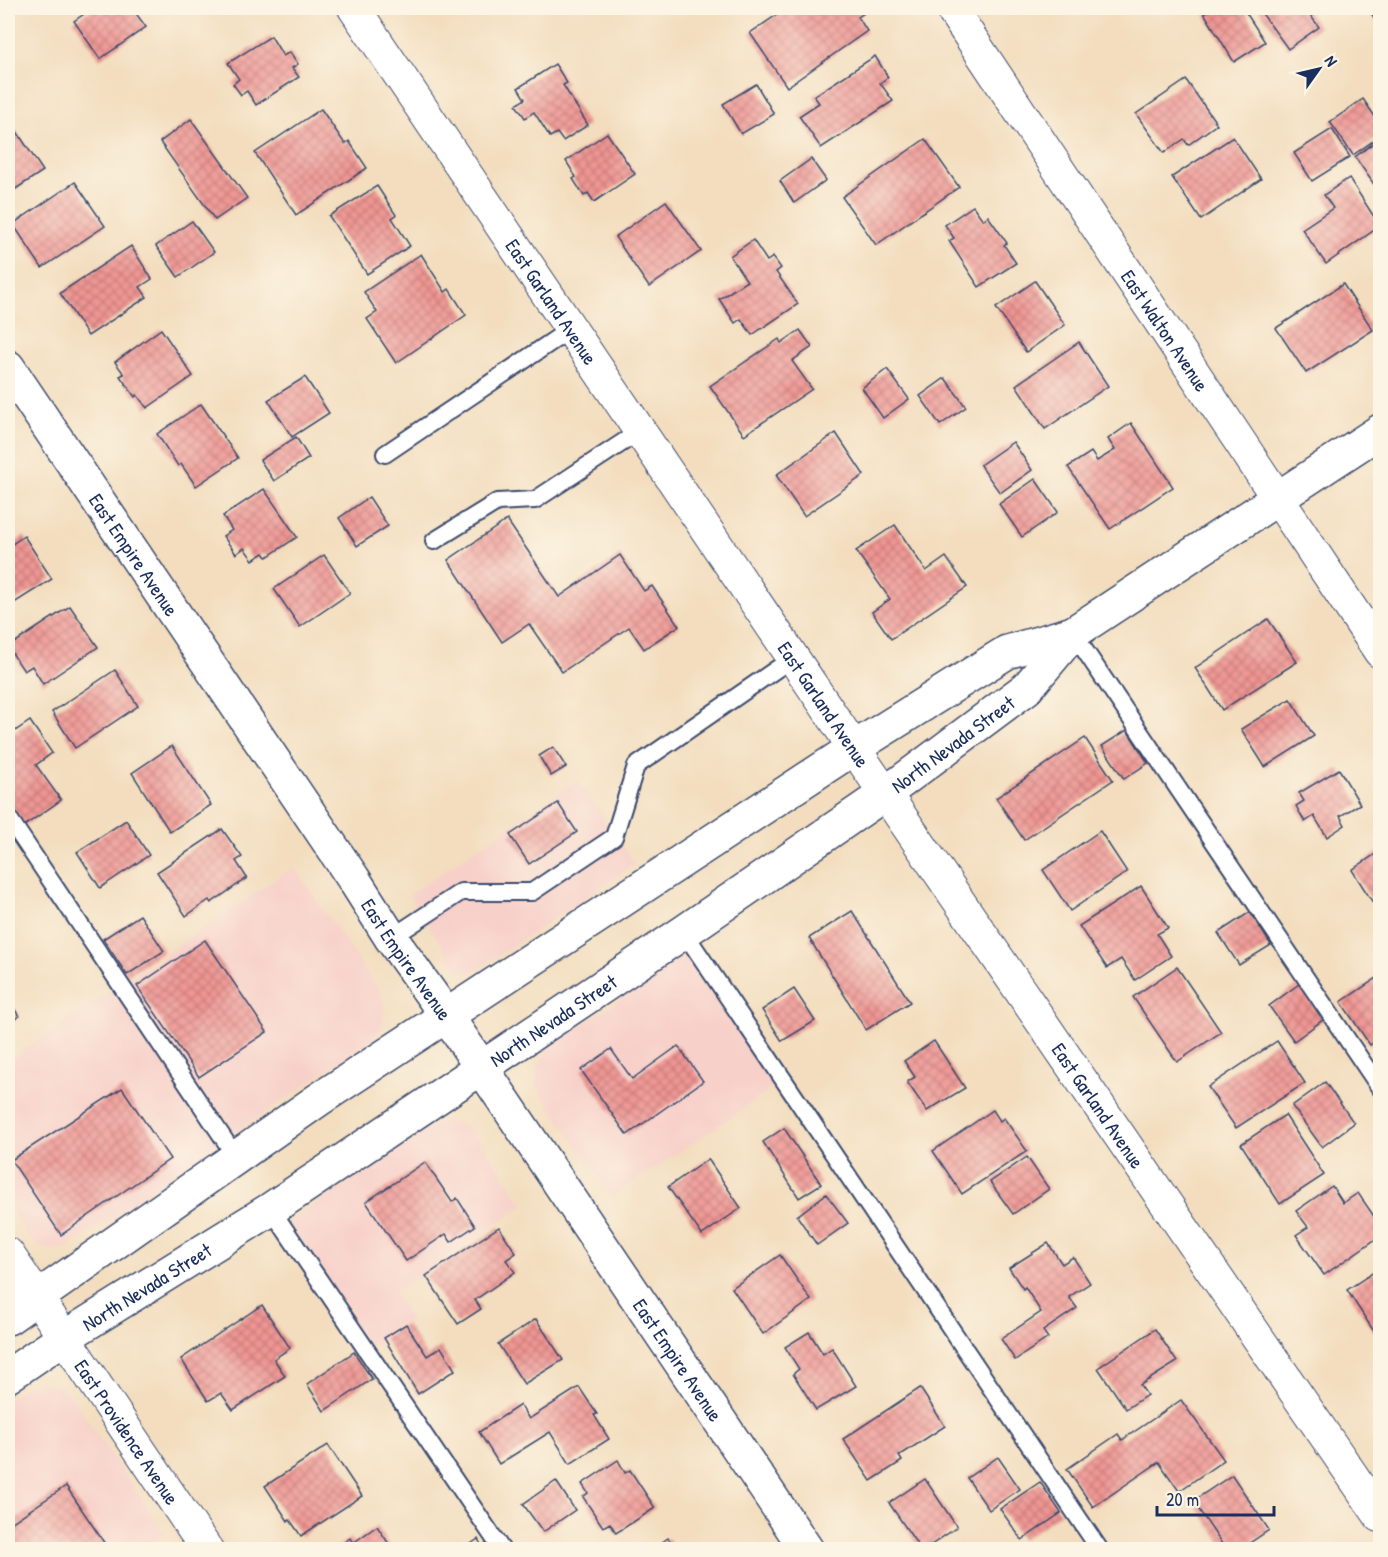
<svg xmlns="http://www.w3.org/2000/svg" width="1388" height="1557" font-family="'Patrick Hand',sans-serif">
	<defs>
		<pattern id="building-cross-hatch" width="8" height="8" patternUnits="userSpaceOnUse" patternTransform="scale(1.5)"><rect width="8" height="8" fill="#f09693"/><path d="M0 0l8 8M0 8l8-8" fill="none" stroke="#c27b7b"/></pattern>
	</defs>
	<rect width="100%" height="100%" fill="#fcf5e5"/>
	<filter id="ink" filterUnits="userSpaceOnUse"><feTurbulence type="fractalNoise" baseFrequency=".0167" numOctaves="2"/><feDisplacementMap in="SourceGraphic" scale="12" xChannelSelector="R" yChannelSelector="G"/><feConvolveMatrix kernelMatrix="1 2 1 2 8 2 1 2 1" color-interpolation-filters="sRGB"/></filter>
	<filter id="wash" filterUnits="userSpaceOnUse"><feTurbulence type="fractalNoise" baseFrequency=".008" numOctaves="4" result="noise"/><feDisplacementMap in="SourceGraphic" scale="24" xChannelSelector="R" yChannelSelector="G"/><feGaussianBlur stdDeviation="1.35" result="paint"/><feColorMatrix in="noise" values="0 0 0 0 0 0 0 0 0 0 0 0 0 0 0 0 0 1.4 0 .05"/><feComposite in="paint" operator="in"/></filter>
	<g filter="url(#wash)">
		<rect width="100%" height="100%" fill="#f3ddbe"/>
		<g fill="#f7d0c9">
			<polygon points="578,780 635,864 480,968 468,972 462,970 453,963 409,895"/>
			<polygon points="294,867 379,991 385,1004 381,1029 373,1039 73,1244 61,1249 50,1250 40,1247 32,1241 8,1206 8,1061"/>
			<polygon points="691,951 781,1083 612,1197 537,1087 536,1076 538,1066 549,1047"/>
			<polygon points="444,1121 455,1122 467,1128 477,1137 524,1205 394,1293 411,1320 361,1353 278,1229 435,1124"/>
			<polygon points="39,1382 60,1387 70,1395 165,1534 142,1549 8,1550 8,1399 27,1386"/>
		</g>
		<g id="blocks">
			<g fill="url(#building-cross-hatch)">
				<polygon points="93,8 132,8 146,27 100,59 74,21"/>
				<polygon points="787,8 860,8 864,13 858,17 867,31 787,87 750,33"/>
				<polygon points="1212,8 1243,8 1265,42 1234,62 1204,13"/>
				<polygon points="1258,8 1305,8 1319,27 1288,49"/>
				<polygon points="1368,8 1380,8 1380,27"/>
				<polygon points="271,36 283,56 290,52 298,64 292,68 299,77 256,105 247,91 241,95 233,84 239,79 228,63"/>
				<polygon points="875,56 888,77 880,83 893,101 821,148 799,116 819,103 814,96"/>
				<polygon points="555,64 567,83 563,85 588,125 563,141 557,133 550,137 534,112 525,118 516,105 525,99 518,88"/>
				<polygon points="1186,80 1217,124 1188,145 1184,139 1164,153 1136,114"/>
				<polygon points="756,84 774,114 741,134 723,104"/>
				<polygon points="1363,99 1380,124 1380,136 1353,155 1330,122"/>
				<polygon points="321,109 345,144 349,141 367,168 296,215 255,153"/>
				<polygon points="8,118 43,171 8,194"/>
				<polygon points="191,119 247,198 215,220 160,142"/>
				<polygon points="1332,129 1350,157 1312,181 1294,153"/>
				<polygon points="607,133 635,174 594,202 588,193 584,196 573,179 576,177 566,161"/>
				<polygon points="1233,137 1261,179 1201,220 1172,177"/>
				<polygon points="1380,138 1380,193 1355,157"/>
				<polygon points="925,139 959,187 876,245 842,197"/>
				<polygon points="811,159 826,180 794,203 780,181"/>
				<polygon points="1349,178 1380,226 1326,264 1302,229 1333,208 1324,195"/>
				<polygon points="75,182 105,226 42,268 13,224"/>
				<polygon points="377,186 396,215 392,218 410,246 367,274 329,216"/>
				<polygon points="666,201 701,251 649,287 615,237"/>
				<polygon points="973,206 983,220 988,216 1007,243 1004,245 1016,263 979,287 949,241 954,238 945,225"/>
				<polygon points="192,221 214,252 178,277 156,246"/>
				<polygon points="753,240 767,261 773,257 781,268 776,272 798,304 752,335 741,319 735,323 719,299 747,281 730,256"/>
				<polygon points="131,246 152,279 140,287 147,297 88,336 60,293"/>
				<polygon points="421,254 445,292 449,289 466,315 396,363 367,319 377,312 364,292"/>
				<polygon points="1035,281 1065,325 1026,352 996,308"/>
				<polygon points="1343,284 1373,330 1306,373 1276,328"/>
				<polygon points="161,329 193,376 147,408 137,395 135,397 120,376 124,374 115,362"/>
				<polygon points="800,330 812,347 792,361 812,389 744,435 710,386 779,339 781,343"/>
				<polygon points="1079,342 1108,386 1045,429 1016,385"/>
				<polygon points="887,369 909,399 883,418 862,388"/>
				<polygon points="305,377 329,413 292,437 268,400"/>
				<polygon points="945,378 966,407 940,425 920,396"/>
				<polygon points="201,404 238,458 196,486 181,464 178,466 157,434"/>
				<polygon points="1131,423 1173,487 1110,529 1068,467 1091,452 1097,461 1115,450 1108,439"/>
				<polygon points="836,433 864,475 804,516 776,475"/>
				<polygon points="296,437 309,458 274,481 260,460"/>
				<polygon points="1013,442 1032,470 1000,493 980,465"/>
				<polygon points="1035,479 1058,512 1022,537 999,504"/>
				<polygon points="264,489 297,537 267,557 264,553 253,560 244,548 236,554 223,536 232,530 223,516"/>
				<polygon points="369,497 388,526 357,546 339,518"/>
				<polygon points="507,520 559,597 620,555 644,591 652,586 679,626 644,649 629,627 562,672 529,624 502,642 448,560"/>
				<polygon points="895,525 926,571 946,557 967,587 891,639 872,612 890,599 856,551"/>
				<polygon points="24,536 52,579 8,607 8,547"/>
				<polygon points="324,555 350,593 300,627 274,589"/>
				<polygon points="70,606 98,647 43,684 32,666 24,671 8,647"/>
				<polygon points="1268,619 1297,662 1222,710 1195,668"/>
				<polygon points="115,670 138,706 75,748 52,712"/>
				<polygon points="1290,699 1314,736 1265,767 1241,729"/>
				<polygon points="30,721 52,753 36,765 61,800 24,826 8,803 8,736"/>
				<polygon points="1127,730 1148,763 1124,779 1102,746"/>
				<polygon points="1085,738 1113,780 1024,840 996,798"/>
				<polygon points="172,746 211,805 170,832 132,773"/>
				<polygon points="553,747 566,767 551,776 539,756"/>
				<polygon points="1339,769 1360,804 1340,816 1345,825 1327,837 1314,816 1305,822 1296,806 1304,801 1299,793"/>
				<polygon points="558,803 577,832 529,864 510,835"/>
				<polygon points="126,820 149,855 100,888 77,852"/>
				<polygon points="222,829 242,857 236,861 247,878 211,903 209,900 186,916 157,872"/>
				<polygon points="1100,831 1127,872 1070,911 1043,870"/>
				<polygon points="1380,851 1380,906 1377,909 1352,870"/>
				<polygon points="1141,886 1168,928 1157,934 1171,956 1135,980 1121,959 1107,968 1079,926"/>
				<polygon points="852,911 910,1002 866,1030 809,938"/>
				<polygon points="1250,912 1271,945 1239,965 1218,933"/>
				<polygon points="140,915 164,951 127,975 103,939"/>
				<polygon points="205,940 267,1032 199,1077 137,986"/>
				<polygon points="1177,967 1221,1032 1177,1062 1133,997"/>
				<polygon points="1380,976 1380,1038 1370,1045 1341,1002"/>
				<polygon points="1299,984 1324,1019 1294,1041 1269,1006"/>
				<polygon points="794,989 815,1021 782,1041 762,1010"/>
				<polygon points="8,999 19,1016 8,1024"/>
				<polygon points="934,1041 965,1088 927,1111 907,1082 915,1077 904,1061"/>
				<polygon points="1277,1041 1305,1083 1236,1128 1208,1087"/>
				<polygon points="678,1046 703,1081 627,1135 581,1070 611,1049 632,1079"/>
				<polygon points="1325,1082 1354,1123 1322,1147 1292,1106"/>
				<polygon points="122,1088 170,1159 61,1235 11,1160"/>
				<polygon points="993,1110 1000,1121 1004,1118 1027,1151 962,1194 933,1151"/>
				<polygon points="1285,1115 1324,1175 1280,1204 1241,1144"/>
				<polygon points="784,1128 821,1184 799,1198 763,1142"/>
				<polygon points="1027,1157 1049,1189 1013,1214 990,1182"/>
				<polygon points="708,1159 741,1208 702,1235 668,1187"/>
				<polygon points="425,1162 452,1202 457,1198 475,1226 451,1242 446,1234 406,1261 366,1202"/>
				<polygon points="1332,1186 1343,1203 1358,1193 1380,1225 1380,1236 1324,1275 1296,1235 1308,1227 1296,1211"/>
				<polygon points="826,1194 848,1223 817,1245 797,1216"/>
				<polygon points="499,1227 516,1253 506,1260 515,1272 475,1300 481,1309 458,1324 426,1276"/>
				<polygon points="1048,1243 1062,1264 1073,1257 1090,1283 1069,1297 1077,1308 1043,1331 1048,1338 1015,1360 1001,1339 1041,1312 1025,1287 1023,1289 1009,1268"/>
				<polygon points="780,1255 811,1300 763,1334 732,1288"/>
				<polygon points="1380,1268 1380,1341 1347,1290"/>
				<polygon points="262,1305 290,1348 274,1359 285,1376 233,1410 221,1393 208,1401 181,1359"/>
				<polygon points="536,1319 563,1360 524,1384 498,1344"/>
				<polygon points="406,1324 427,1356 441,1347 455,1370 418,1394 384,1338"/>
				<polygon points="1155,1329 1177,1362 1140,1385 1147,1395 1126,1409 1098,1368"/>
				<polygon points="809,1332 823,1354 832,1348 856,1386 816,1410 793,1374 799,1369 785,1347"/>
				<polygon points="354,1352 372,1379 324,1411 307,1384"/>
				<polygon points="579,1387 597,1414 594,1415 609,1439 570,1464 550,1432 499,1464 479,1432 520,1405 529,1419"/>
				<polygon points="920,1388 945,1426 899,1456 902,1461 871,1481 843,1439"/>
				<polygon points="1181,1400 1224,1460 1179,1491 1159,1462 1093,1507 1067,1469 1118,1434 1122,1440"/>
				<polygon points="328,1445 362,1496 301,1536 290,1520 288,1521 265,1486"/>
				<polygon points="998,1457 1020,1489 989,1510 967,1478"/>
				<polygon points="618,1460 625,1473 630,1470 655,1508 616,1533 610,1523 603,1527 583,1497 588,1493 582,1484"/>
				<polygon points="1232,1475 1269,1530 1239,1550 1226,1550 1193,1501"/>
				<polygon points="925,1479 957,1527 924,1550 921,1550 889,1503"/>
				<polygon points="556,1481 575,1510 543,1532 523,1504"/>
				<polygon points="1040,1482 1061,1513 1022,1540 1000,1509"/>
				<polygon points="66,1486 109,1550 8,1550 8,1525"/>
				<polygon points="377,1526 393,1550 333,1550 350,1538 353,1543"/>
				<polygon points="668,1538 676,1550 651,1550"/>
				<polygon points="478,1539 484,1550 462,1550"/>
			</g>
		</g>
	</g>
	<g filter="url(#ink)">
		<use href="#blocks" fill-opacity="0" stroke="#3b496c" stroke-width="1.5"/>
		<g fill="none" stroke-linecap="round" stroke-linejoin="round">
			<g stroke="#3b496c" stroke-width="20">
				<g id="lane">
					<polyline points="385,454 572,328"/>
					<polyline points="434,541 497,502 535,500 640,431"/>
					<polyline points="1073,633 1380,1088"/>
					<polyline points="8,817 236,1157"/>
					<polyline points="684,932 1100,1550"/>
					<polyline points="391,938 461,892 532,892 614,837 636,766 794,657"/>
					<polyline points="271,1209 502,1550"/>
				</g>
			</g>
			<g stroke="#3b496c" stroke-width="34">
				<g id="street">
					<path id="s1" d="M 354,8 L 854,748 L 1380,1516"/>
					<path id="s2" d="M 951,8 L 1380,652"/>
					<path id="s3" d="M 8,1254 L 207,1550"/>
				</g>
			</g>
			<g stroke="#3b496c" stroke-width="36">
				<g id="secondary">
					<path id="s4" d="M 8,367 L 353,878 L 391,938 L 446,1015 L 807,1550"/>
				</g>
			</g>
			<g stroke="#3b496c" stroke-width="36">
				<g id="primary">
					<polyline points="8,1318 318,1100 854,748 1007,652 1073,633"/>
					<path id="s5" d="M 8,1376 L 65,1337 L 271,1209 L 684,932 L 886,793 L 1027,688 L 1073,633 L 1380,431"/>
				</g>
			</g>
			<use href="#lane" stroke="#fff" stroke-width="16"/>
			<use href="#street" stroke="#fff" stroke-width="32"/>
			<use href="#secondary" stroke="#fff" stroke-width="33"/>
			<use href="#primary" stroke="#fff" stroke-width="33"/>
		</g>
	</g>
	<g text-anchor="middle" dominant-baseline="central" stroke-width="4.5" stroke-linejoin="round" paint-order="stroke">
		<g font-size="20" fill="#1b2f5e" stroke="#fcf5e5">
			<text stroke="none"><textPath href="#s1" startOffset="354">East Garland Avenue</textPath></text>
			<text stroke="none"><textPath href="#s2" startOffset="387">East Walton Avenue</textPath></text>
			<text stroke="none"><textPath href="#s4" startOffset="226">East Empire Avenue</textPath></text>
			<text stroke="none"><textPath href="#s1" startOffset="840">East Garland Avenue</textPath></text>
			<text stroke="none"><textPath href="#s5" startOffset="1137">North Nevada Street</textPath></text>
			<text stroke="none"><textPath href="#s4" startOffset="714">East Empire Avenue</textPath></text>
			<text stroke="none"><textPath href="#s5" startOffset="651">North Nevada Street</textPath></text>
			<text stroke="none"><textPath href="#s1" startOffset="1326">East Garland Avenue</textPath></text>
			<text stroke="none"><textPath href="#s5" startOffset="165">North Nevada Street</textPath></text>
			<text stroke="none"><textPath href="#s4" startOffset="1198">East Empire Avenue</textPath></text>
			<text stroke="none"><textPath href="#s3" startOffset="214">East Providence Avenue</textPath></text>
		</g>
	</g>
	<rect width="1388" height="1557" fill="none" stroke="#fcf5e5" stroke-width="30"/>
	<g transform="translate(1319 69) rotate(56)" stroke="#fcf5e5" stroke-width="4.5" paint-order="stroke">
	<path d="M0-4.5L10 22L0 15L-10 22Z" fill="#1b2f5e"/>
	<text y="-9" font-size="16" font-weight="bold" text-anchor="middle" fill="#1b2f5e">N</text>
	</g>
	<path d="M1157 1506v9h117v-9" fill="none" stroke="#1b2f5e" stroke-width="3"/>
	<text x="1166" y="1506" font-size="18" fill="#1b2f5e" stroke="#fcf5e5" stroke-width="4.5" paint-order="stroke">20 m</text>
</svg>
